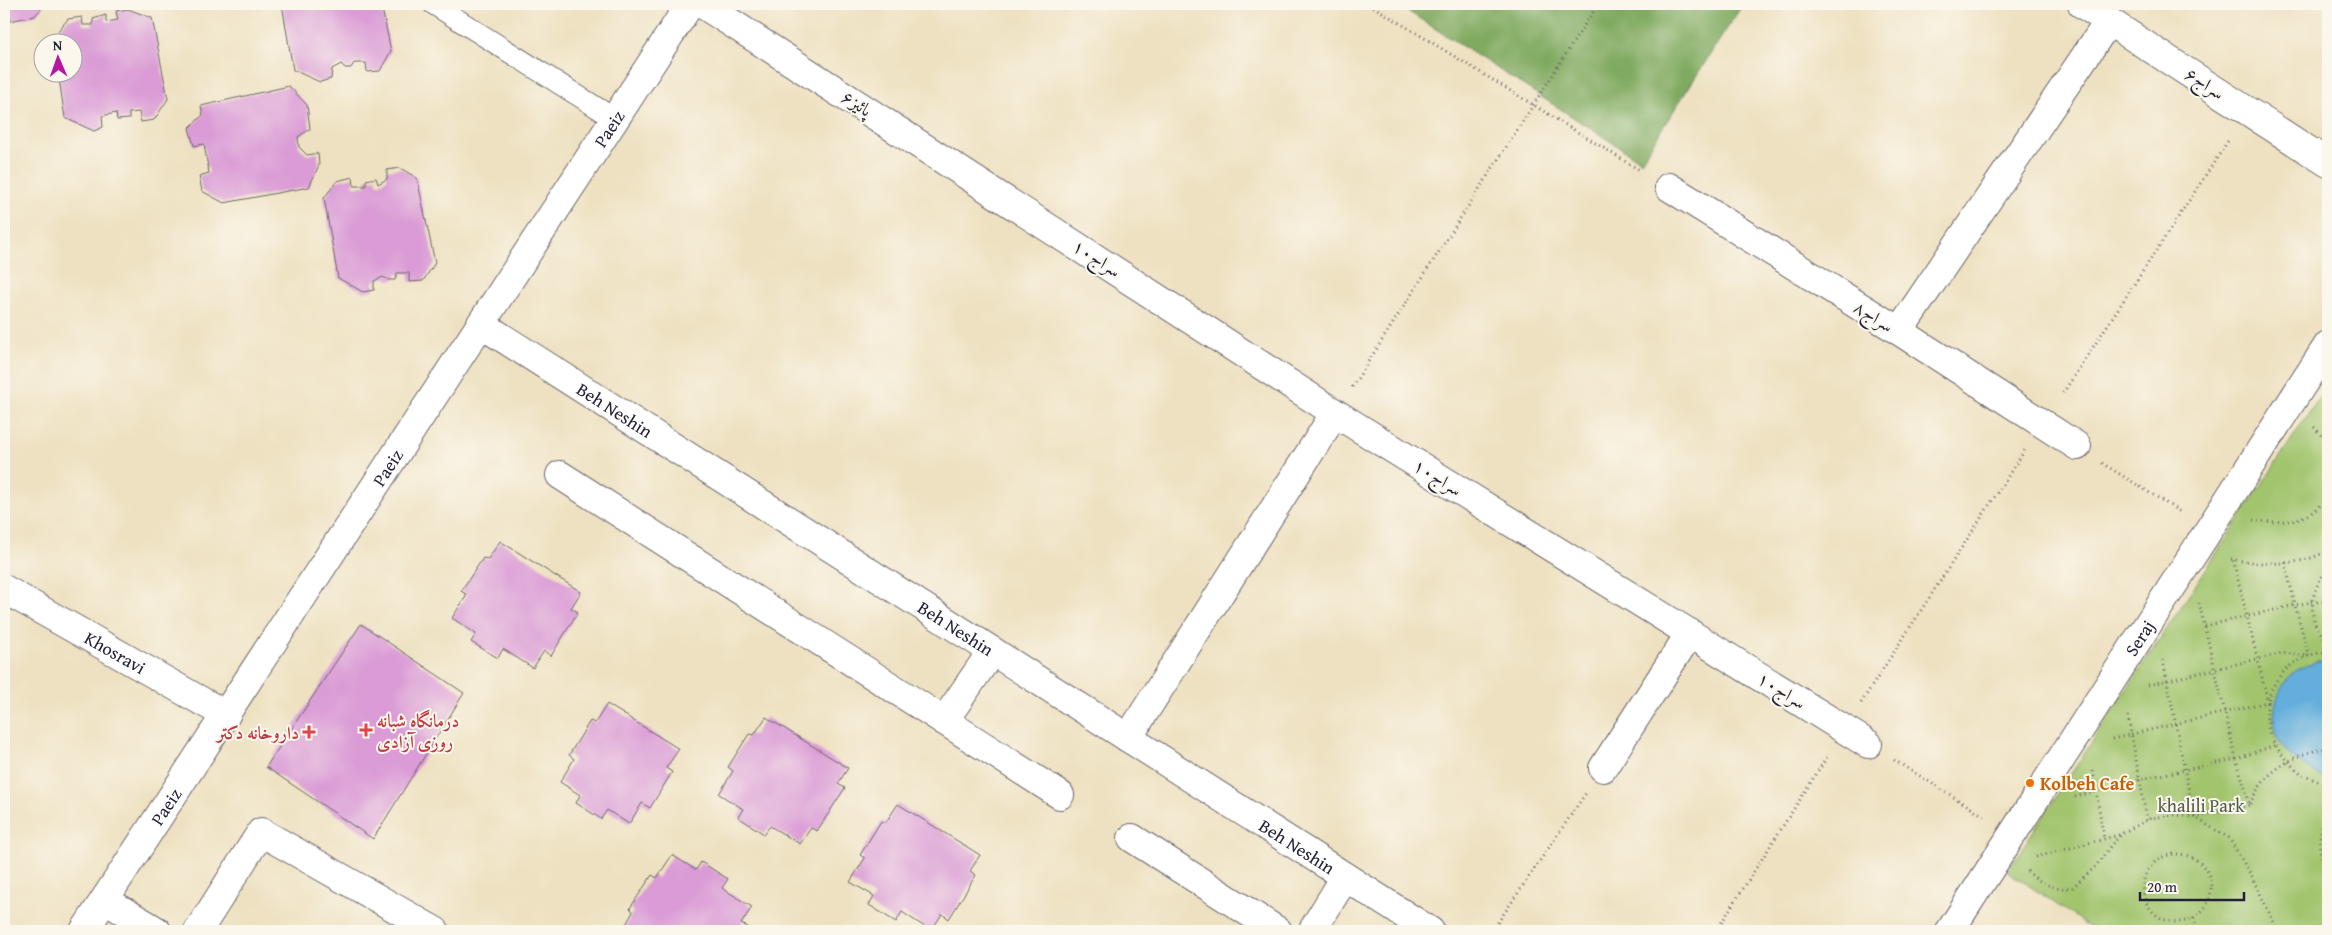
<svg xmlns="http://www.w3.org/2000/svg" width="2332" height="935" font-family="'Gentium Book Plus',Amiri,serif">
	<rect width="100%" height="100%" fill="#fbf7ec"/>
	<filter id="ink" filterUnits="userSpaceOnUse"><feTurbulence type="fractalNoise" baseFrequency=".02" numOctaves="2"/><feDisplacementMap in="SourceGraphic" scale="10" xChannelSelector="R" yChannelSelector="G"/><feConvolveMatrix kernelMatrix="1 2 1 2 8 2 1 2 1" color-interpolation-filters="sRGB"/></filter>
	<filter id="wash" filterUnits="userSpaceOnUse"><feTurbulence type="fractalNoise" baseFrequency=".0096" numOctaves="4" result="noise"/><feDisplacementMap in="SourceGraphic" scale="20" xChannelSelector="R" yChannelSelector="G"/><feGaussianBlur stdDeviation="1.12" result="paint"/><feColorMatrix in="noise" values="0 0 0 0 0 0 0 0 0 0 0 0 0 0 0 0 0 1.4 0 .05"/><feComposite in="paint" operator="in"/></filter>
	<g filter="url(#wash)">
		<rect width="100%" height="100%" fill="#eee1c1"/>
		<polygon fill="#a1c46d" stroke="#627354" points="2328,384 2328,931 2096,931 2007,871"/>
		<polygon fill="#80aa60" stroke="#51664e" points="1410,4 1743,4 1641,161 1406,10"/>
		<path fill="#64aedc" stroke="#43688c" d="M 2318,662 L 2328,662 L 2328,781 C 2314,770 2296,764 2285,750 C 2266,726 2273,688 2297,670 C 2303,666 2311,664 2318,662 Z"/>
		<g id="blocks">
			<g fill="#da9bd6">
				<polygon points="4,4 45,4 35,16 4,22"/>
				<polygon points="282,4 381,4 391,51 380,71 367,72 366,63 354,63 351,68 345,68 341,64 332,69 331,79 320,82 293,70"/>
				<polygon points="128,9 152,18 168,99 154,120 141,122 139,112 129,113 129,119 117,120 116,113 102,116 103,127 94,131 65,118 58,72 72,72 72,42 54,42 53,37 68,19 82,17 83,25 93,25 93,19 106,15 106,22 118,20 116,11"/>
				<polygon points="289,86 307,105 310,129 298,137 299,147 307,155 318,153 319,165 309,187 224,203 202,191 199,176 209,173 204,144 194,146 189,128 203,115 201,106"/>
				<polygon points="400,168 417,178 435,263 423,281 409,282 409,273 397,273 395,280 389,280 383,277 374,281 374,290 363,292 338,278 324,198 337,181 353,177 354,186 366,186 366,180 376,178 378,184 387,179 387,170"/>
				<polygon points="500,541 581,592 571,608 578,612 551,656 544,651 533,668 503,649 498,658 471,642 476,634 452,618 467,595 461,591 483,558 488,559"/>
				<polygon points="361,624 464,693 373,839 266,767"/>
				<polygon points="607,704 679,749 666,768 672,772 650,808 642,803 629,824 607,810 601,819 576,803 580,795 560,782 574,759 569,755 590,721 595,723"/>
				<polygon points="766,717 848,768 838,784 845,788 817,831 811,828 800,844 770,826 764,834 738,817 743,809 719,794 733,771 728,767 749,734 754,735"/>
				<polygon points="898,804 980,855 970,871 976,875 949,919 942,914 931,931 902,912 896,922 869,905 874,896 850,882 865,858 860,855 881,821 886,822"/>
				<polygon points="672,855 696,870 701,862 728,879 722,888 752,907 741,924 748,927 746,931 622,931 633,912 630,908 652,875 657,878"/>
			</g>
		</g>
	</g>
	<g filter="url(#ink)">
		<use href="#blocks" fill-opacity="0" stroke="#69656a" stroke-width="1"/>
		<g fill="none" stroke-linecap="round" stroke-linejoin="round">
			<g stroke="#69656a" stroke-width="22">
				<polyline id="service" points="433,4 615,119"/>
			</g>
			<g stroke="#69656a" stroke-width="30">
				<g id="minor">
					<polyline points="702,4 1335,413 1868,744"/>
					<polyline points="2082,4 2328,163"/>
					<polyline points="1669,187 1899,331 2077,446"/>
					<polyline points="1899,331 2109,21"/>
					<polyline points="560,475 1060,795"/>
					<polyline points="944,721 992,651"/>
					<polyline points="1128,738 1335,413"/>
					<polyline points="1603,768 1690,633"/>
					<polyline points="1132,838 1278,931"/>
					<polyline points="105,900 157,931"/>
					<polyline points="198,931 261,832 435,931"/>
					<polyline points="1312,931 1345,877"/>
				</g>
			</g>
			<g stroke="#69656a" stroke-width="30">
				<g id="tertiary">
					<path id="s1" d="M 481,324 L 1430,931"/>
					<path id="s2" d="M 4,589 L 226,715"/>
					<path id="s3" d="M 84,931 L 690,4"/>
					<path id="s4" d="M 1950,931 L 2328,345"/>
				</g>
			</g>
			<g stroke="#69656a" stroke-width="3" stroke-dasharray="1 4" stroke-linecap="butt">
				<polyline points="1369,4 1641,171"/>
				<polyline points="1352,387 1598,4"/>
				<polyline points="2063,393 2230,138"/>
				<polyline points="2314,427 2325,440 2328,449"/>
				<polyline points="2102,463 2182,513"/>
				<path d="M 2253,520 C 2281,524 2314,523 2328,493"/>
				<path d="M 2231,559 C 2261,565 2302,567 2328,550"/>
				<path d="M 2328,568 C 2316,583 2308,603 2315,623 C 2318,630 2324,637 2328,643"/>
				<polyline points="2205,626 2295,605 2285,562"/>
				<path d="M 2328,653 C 2320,652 2313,654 2306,657 C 2271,670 2255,713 2276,746 C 2282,756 2292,767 2302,774 C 2310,780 2323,780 2328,789"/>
				<polyline points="2309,656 2295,605 2312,602 2328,602"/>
				<polyline points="2163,660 2194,817 2250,805 2236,759 2199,603"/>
				<polyline points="2148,685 2283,653 2308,656"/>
				<polyline points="1861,703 2025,450"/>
				<polyline points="2128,716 2147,820"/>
				<polyline points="2112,739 2268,702 2233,559"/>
				<polyline points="1894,760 1986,817"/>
				<polyline points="2093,771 2104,839"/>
				<polyline points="2075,797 2141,779 2236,759 2275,745"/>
				<path d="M 2328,802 C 2325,825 2311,846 2328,867"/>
				<path d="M 2250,804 C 2263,772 2294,753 2328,748"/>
				<circle cx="2177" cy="888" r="34"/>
				<polyline points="2036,857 2119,835"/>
				<path d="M 2027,871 C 2041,884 2053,889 2072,888 L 2096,866 L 2112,844 L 2124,832 L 2151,818 L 2175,815 L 2194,817 L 2229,838 L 2251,875 L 2278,931"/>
				<polyline points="2193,918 2199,931"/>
				<polyline points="1492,931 1586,793"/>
				<polyline points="1716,931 1827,757"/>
			</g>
			<use href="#service" stroke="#fff" stroke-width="20"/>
			<use href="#minor" stroke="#fff" stroke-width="28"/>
			<use href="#tertiary" stroke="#fff" stroke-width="28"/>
		</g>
	</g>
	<g fill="#e0444e" stroke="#fbf7ec" stroke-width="2">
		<path d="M363.5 722.5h5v5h5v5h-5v5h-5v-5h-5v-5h5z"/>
		<path d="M306.5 724.5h5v5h5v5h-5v5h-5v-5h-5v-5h5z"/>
	</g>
	<circle fill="#e8710a" stroke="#fbf7ec" stroke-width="2" cx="2030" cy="783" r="5"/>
	<g text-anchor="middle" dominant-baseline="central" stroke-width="4" stroke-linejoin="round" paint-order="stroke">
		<g font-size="18" fill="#22223b" stroke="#fbf7ec">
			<text transform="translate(2205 83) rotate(33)">سراج۶</text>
			<text transform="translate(857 103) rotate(33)">پائیز۶</text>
			<text stroke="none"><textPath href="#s3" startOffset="959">Paeiz</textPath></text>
			<text transform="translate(1097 258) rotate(33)">سراج۱۰</text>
			<text transform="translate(1874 316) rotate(32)">سراج۸</text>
			<text stroke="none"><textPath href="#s1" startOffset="159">Beh Neshin</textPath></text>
			<text stroke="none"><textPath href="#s3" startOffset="554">Paeiz</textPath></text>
			<text transform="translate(1438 477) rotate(32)">سراج۱۰</text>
			<text stroke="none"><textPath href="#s1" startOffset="564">Beh Neshin</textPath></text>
			<text stroke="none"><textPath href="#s4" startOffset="349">Seraj</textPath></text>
			<text stroke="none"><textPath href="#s2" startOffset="128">Khosravi</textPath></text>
			<text transform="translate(1782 690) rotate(32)">سراج۱۰</text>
			<text stroke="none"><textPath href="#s3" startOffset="149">Paeiz</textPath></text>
			<text stroke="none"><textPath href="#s1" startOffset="969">Beh Neshin</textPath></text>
		</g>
		<g font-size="18" font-weight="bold" fill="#be3a42" stroke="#fbf7ec" text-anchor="start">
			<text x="377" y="720">درمانگاه شبانه<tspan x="377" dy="21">روزی آزادی</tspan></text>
			<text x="299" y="732" text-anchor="end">داروخانه دکتر</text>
		</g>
		<g font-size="18" font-weight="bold" fill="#c56008" stroke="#fbf7ec" text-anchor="start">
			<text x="2040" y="783">Kolbeh Cafe</text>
		</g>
		<g font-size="18" fill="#4e5b4c" stroke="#fbf7ec">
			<text x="2201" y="805">khalili Park</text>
		</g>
	</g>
	<rect width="2332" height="935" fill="none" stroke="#fbf7ec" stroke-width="20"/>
	<g transform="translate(58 58) rotate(358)"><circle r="24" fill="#fbf7ec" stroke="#a4a2a5"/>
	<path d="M0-4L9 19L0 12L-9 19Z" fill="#b5179e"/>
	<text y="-8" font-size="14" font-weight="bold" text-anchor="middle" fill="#22223b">N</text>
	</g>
	<path d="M2140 892v8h104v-8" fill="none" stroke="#22223b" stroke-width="2.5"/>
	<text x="2147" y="892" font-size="15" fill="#22223b" stroke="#fbf7ec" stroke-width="4" paint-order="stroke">20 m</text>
</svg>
